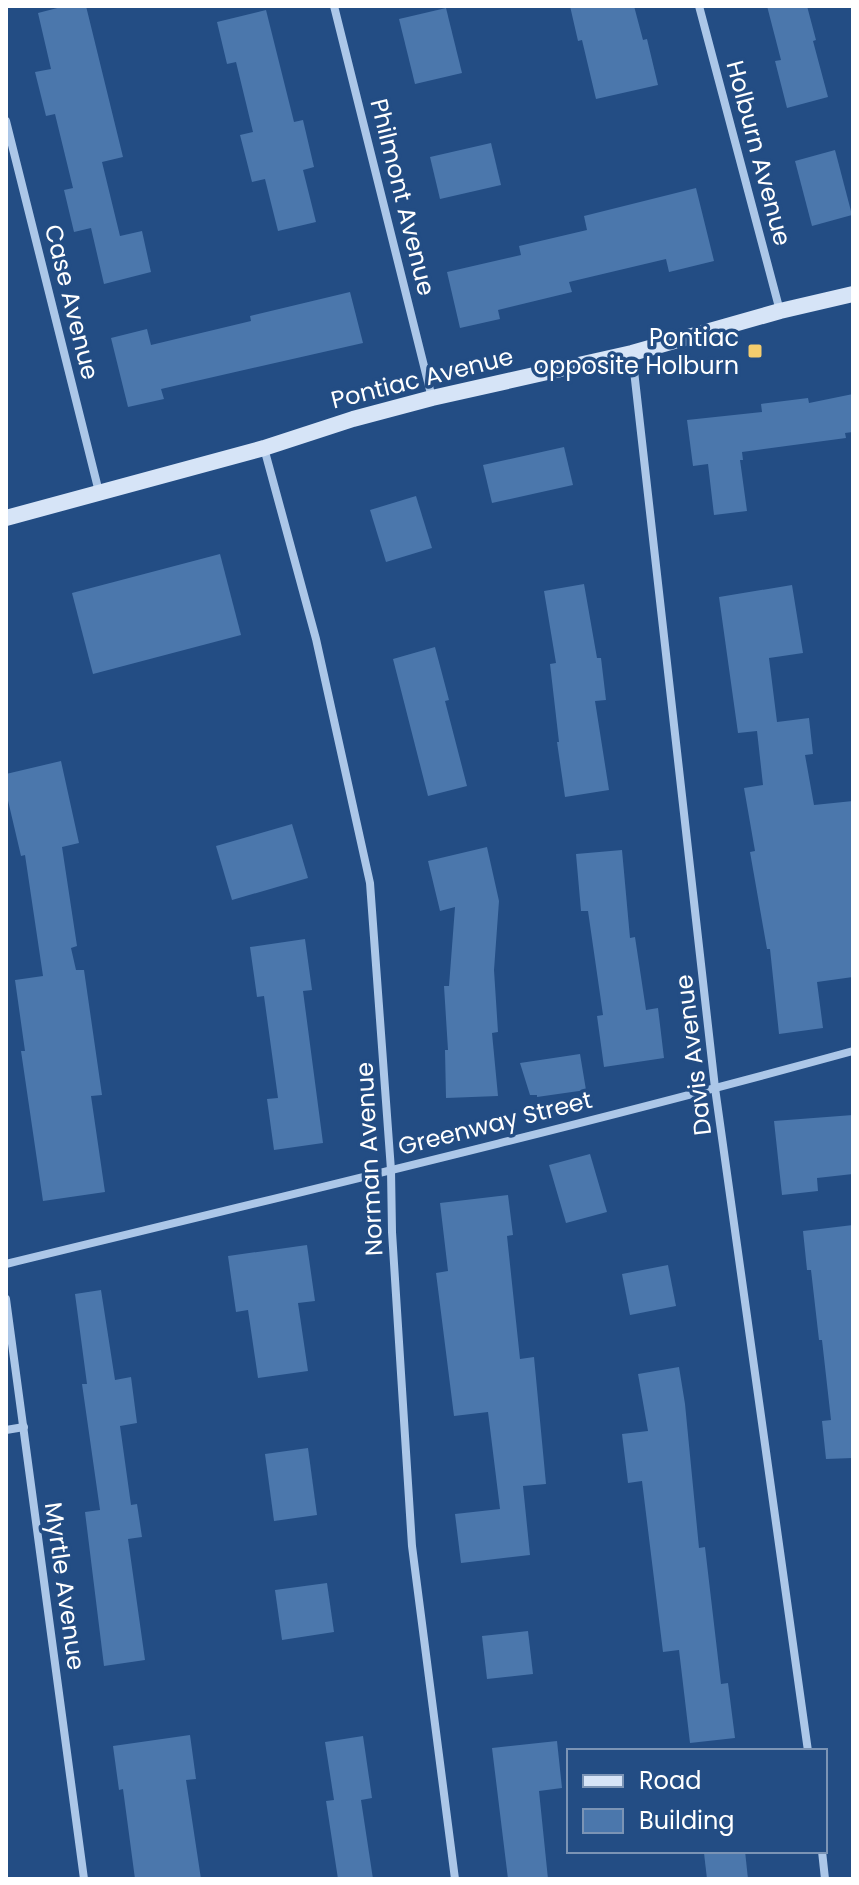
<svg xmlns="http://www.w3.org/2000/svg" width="859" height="1885" font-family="Poppins,sans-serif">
	<rect width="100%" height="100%" fill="#234d84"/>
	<g fill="#4b77ac">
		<polygon points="65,6 86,6 123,157 102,162 120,236 142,231 151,272 104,284 91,228 74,232 64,190 73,188 55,114 46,116 35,72 51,69 38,13"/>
		<polygon points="570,6 634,6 643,40 647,39 658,85 596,99 582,40 578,41"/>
		<polygon points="767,6 807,6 816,40 813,41 828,97 787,108 775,61 781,60"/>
		<polygon points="446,8 462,73 415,84 399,19"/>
		<polygon points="266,10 294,122 303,120 314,167 303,170 316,222 278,231 265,179 252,182 240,135 253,132 236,62 227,64 217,22"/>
		<polygon points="491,143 501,185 440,199 430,157"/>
		<polygon points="835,150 852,215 812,226 795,161"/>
		<polygon points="696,188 714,261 669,272 666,259 569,282 572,292 498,310 500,319 460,328 447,272 521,255 519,246 587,230 584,216"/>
		<polygon points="350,292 363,343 161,389 164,399 128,407 111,338 147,329 151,345 251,321 250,316"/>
		<polygon points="853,394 853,432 845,433 846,438 742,452 743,460 740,460 747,511 714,515 708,464 693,466 687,420 762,412 761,404 808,398 809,403"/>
		<polygon points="564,447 573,485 492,503 483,465"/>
		<polygon points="416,496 432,548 386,562 370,510"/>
		<polygon points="220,554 241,635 93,674 72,593"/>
		<polygon points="584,584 597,658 601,658 606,700 595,701 609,790 565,797 557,742 559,742 550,664 556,663 544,591"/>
		<polygon points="792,585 803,653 769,658 777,722 809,718 813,754 805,755 814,805 853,801 853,977 817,982 823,1028 779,1034 770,949 767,949 750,852 755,851 744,788 763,785 757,731 738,733 719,597"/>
		<polygon points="435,647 449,700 445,701 467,786 428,796 393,659"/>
		<polygon points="61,761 79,843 62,847 77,946 71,948 76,970 84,970 102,1095 91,1096 105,1192 43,1201 21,1051 25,1051 15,980 43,976 25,855 21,856 6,792 6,774"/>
		<polygon points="292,824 308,878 232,900 216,846"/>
		<polygon points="487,847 499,901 494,970 498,1032 492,1033 498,1096 446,1098 445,1050 448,1050 444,986 449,986 455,907 440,911 428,861"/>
		<polygon points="622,850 630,938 635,937 646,1010 658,1008 664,1058 604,1067 597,1016 603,1015 588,911 581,911 576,854"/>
		<polygon points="305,939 312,990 303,991 323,1143 274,1150 267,1099 278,1098 264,996 257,997 250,947"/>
		<polygon points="580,1054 586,1090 537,1097 537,1095 530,1095 520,1063"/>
		<polygon points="853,1115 853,1174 817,1178 818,1191 782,1195 774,1121"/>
		<polygon points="590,1154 607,1212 566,1223 549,1165"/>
		<polygon points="508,1195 513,1235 507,1236 520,1359 534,1357 546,1484 523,1486 530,1555 461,1563 455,1514 500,1509 488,1412 454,1416 436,1273 448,1271 440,1203"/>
		<polygon points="853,1225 853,1458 826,1459 822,1421 831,1420 822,1340 819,1340 811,1270 807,1270 803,1231"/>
		<polygon points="307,1245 315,1301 298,1303 308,1371 258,1378 248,1310 236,1312 228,1256"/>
		<polygon points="668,1265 676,1306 630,1315 622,1274"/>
		<polygon points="101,1290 115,1380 131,1377 137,1423 120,1426 131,1505 137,1504 142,1537 128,1539 145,1660 104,1666 85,1512 100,1510 82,1384 87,1384 75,1294"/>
		<polygon points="679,1367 685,1404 699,1548 705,1547 721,1684 728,1683 735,1738 690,1743 679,1650 663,1652 642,1481 628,1483 622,1434 648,1431 638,1374"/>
		<polygon points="308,1448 317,1515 274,1521 265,1454"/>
		<polygon points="327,1583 334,1632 282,1640 275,1590"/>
		<polygon points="528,1631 533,1674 487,1679 482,1636"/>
		<polygon points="190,1735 196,1779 186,1780 201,1879 135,1879 123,1789 119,1790 113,1746"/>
		<polygon points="363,1736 372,1798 361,1800 373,1879 338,1879 326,1801 334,1800 325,1742"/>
		<polygon points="557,1741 562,1788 539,1791 548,1879 508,1879 492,1748"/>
		<polygon points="722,1851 745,1851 748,1879 707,1879 704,1853"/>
	</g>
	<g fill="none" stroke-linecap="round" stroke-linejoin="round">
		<g stroke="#acc7e8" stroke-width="8">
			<polyline points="334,6 432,398"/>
			<polyline points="699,6 780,311"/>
			<polyline points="6,121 99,492"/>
			<polyline points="632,353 715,1088 808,1751"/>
			<polyline points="264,448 316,639 370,883 391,1170 392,1232 412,1546 455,1879"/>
			<path d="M 6,1264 C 289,1195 572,1128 853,1051"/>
			<polyline points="6,1299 84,1879"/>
			<polyline points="6,1430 24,1427"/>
			<polyline points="822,1851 825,1879"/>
		</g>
		<polyline stroke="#d6e4f7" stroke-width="16" points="6,518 264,448 353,419 432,398 632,353 780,311 853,294"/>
	</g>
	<rect fill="#f4cd6e" stroke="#234d84" stroke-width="3" x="747" y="343" width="16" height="16" rx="4"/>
	<g text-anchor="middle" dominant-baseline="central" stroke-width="7" stroke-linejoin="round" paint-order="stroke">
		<g font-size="24" fill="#fff" stroke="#234d84">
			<text transform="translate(759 153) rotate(75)">Holburn Avenue</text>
			<text transform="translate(403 197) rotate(76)">Philmont Avenue</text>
			<text transform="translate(72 302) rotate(76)">Case Avenue</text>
			<text transform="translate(422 378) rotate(-14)">Pontiac Avenue</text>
			<text transform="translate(693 1055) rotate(-97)">Davis Avenue</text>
			<text transform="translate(495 1123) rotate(-14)">Greenway Street</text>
			<text transform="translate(369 1159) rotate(-93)">Norman Avenue</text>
			<text transform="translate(65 1586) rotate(82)">Myrtle Avenue</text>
		</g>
		<g font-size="24" fill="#fff" stroke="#234d84" text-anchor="end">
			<text x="739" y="337">Pontiac<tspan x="739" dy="28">opposite Holburn</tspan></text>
		</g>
	</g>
	<rect width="859" height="1885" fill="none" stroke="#ffffff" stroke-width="16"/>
	<rect x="567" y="1749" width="260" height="104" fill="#234d84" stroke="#7b94b5" stroke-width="2"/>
	<rect x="583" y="1775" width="40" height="12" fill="#d6e4f7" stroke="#7b94b5" stroke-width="2"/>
	<text x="639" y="1789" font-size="24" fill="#ffffff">Road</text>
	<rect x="583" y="1809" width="40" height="24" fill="#4b77ac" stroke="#7b94b5" stroke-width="2"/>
	<text x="639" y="1829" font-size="24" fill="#ffffff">Building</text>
</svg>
